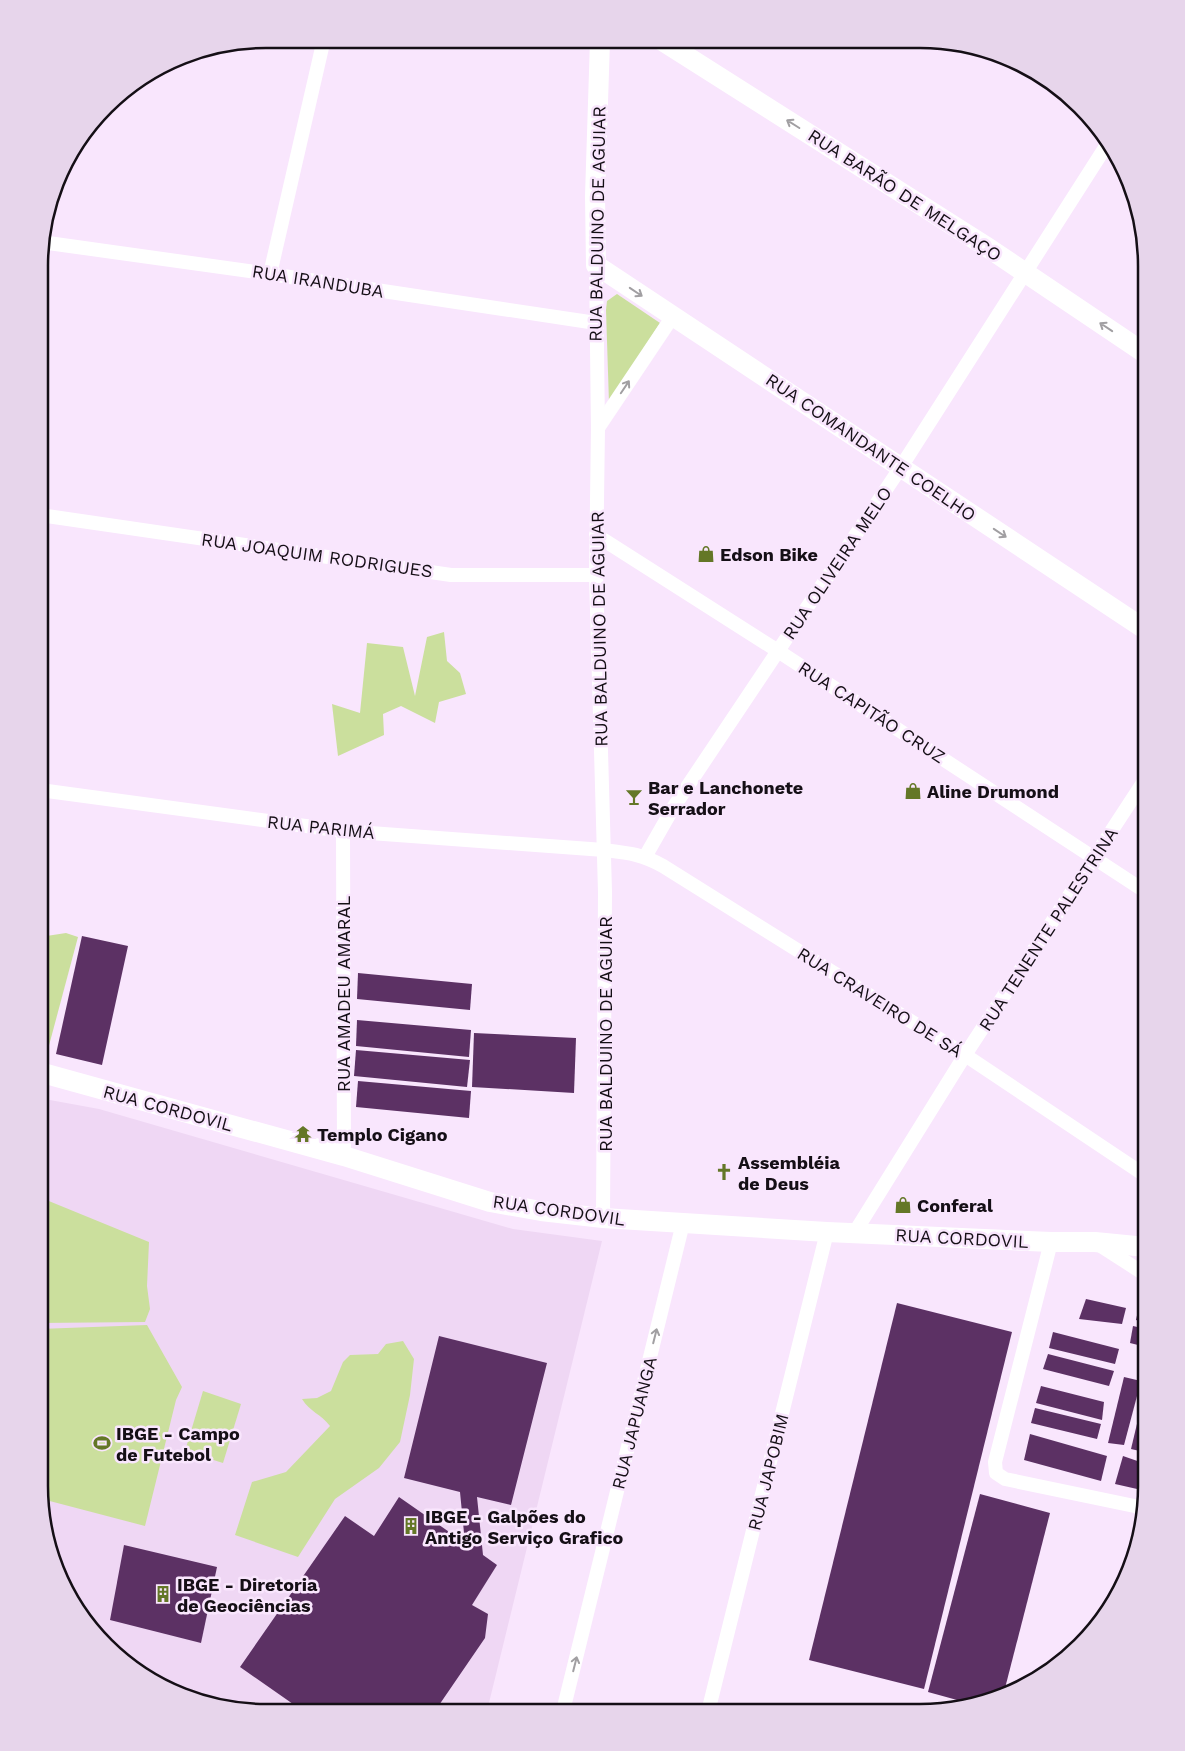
<svg xmlns="http://www.w3.org/2000/svg" width="1185" height="1751" font-family="'Work Sans',sans-serif">
	<rect width="100%" height="100%" fill="#f9e6fd"/>
	<polygon fill="#efd7f4" points="39,1098 99,1109 513,1229 602,1241 487,1711 236,1710 179,1695 128,1666 86,1624 56,1573 39,1485"/>
	<g fill="#cbdf9d">
		<polygon points="617,294 660,323 609,403 606,310 607,301"/>
		<polygon points="444,632 447,661 460,673 466,694 439,702 435,723 401,706 383,714 384,735 338,756 332,704 360,713 367,643 403,647 415,696 427,637"/>
		<polygon points="66,933 78,937 47,1053 39,1051 40,937"/>
		<polygon points="39,1197 149,1242 147,1286 150,1309 145,1322 39,1323"/>
		<polygon points="147,1325 182,1387 176,1400 145,1526 42,1499 39,1485 39,1329"/>
		<path d="M 403,1341 L 414,1359 L 410,1395 L 400,1442 L 379,1468 L 335,1499 L 298,1557 L 235,1535 L 252,1482 L 286,1472 L 330,1426 C 321,1414 310,1412 302,1399 L 317,1398 L 331,1391 L 343,1362 L 350,1355 L 378,1354 L 386,1344 Z"/>
		<polygon points="203,1391 241,1404 223,1463 185,1451"/>
	</g>
	<g fill="#5c3164">
		<polygon points="40,827 49,828 41,888 40,888"/>
		<polygon points="82,936 128,946 102,1065 56,1054"/>
		<polygon points="358,973 472,984 470,1010 357,999"/>
		<polygon points="357,1020 471,1030 469,1057 356,1046"/>
		<polygon points="474,1033 576,1038 574,1093 472,1087"/>
		<polygon points="356,1050 470,1060 467,1087 354,1076"/>
		<polygon points="358,1081 471,1091 469,1118 356,1107"/>
		<polygon points="1086,1299 1126,1308 1122,1324 1079,1319"/>
		<polygon points="897,1303 1012,1332 924,1689 809,1660"/>
		<polygon points="1139,1306 1146,1307 1146,1323 1136,1320"/>
		<polygon points="1133,1326 1146,1329 1146,1347 1130,1343"/>
		<polygon points="1053,1332 1119,1349 1115,1364 1049,1348"/>
		<polygon points="439,1336 547,1363 511,1505 477,1497 483,1555 497,1565 472,1605 488,1614 485,1638 435,1711 303,1711 240,1667 345,1516 374,1536 399,1497 465,1543 460,1492 404,1478"/>
		<polygon points="1048,1354 1114,1371 1109,1386 1043,1369"/>
		<polygon points="1124,1377 1141,1381 1124,1445 1108,1443"/>
		<polygon points="1041,1386 1104,1402 1102,1420 1036,1403"/>
		<polygon points="1145,1390 1146,1448 1144,1452 1131,1449"/>
		<polygon points="1035,1408 1101,1424 1097,1439 1031,1423"/>
		<polygon points="1030,1434 1107,1456 1101,1481 1024,1460"/>
		<polygon points="1123,1456 1146,1464 1146,1491 1115,1484"/>
		<polygon points="980,1494 1050,1513 1003,1696 968,1703 928,1692"/>
		<polygon points="124,1545 217,1567 201,1643 110,1620"/>
		<polygon points="168,1688 182,1693 181,1696 168,1689"/>
	</g>
	<g fill="none" stroke-linecap="round" stroke-linejoin="round">
		<g stroke="#fff" stroke-width="14">
			<polyline points="41,242 270,274 596,323"/>
			<polyline points="596,265 598,428 596,575 605,892 603,1218"/>
			<polyline points="270,274 324,39"/>
			<polyline points="598,428 673,316"/>
			<polyline points="40,515 451,575 596,575"/>
			<polyline points="596,535 778,651 1146,892"/>
			<path d="M 40,790 L 343,831 L 604,850 C 629,853 641,854 663,866 L 965,1055 L 1146,1176"/>
			<polyline points="343,831 344,1156"/>
			<polyline points="645,857 673,808 901,467 1108,143"/>
			<polyline points="855,1232 965,1055 1146,778"/>
			<polyline points="1051,1242 995,1462 996,1473 1005,1479 1144,1508"/>
			<polyline points="1098,1244 1146,1275"/>
			<polyline points="563,1711 683,1223"/>
			<polyline points="708,1712 827,1232"/>
		</g>
		<g stroke="#fff" stroke-width="20">
			<polyline points="600,40 595,196 596,265 1146,630"/>
			<polyline points="661,40 990,249 1146,354"/>
			<polyline points="39,1072 344,1156 490,1202 541,1211 603,1218 827,1232 1051,1242 1095,1242 1146,1247"/>
		</g>
	</g>
	<defs><path id="oneway-shaft" d="M-6 0H5M1.5-3L5.5 0L1.5 3" fill="none" stroke-width="1.6" stroke-linecap="round" stroke-linejoin="round" transform="scale(1.25)"/></defs>
	<g stroke="#a19fa2">
		<use href="#oneway-shaft" transform="translate(793 124) rotate(-148)"/>
		<use href="#oneway-shaft" transform="translate(636 292) rotate(34)"/>
		<use href="#oneway-shaft" transform="translate(1106 327) rotate(-146)"/>
		<use href="#oneway-shaft" transform="translate(625 387) rotate(-56)"/>
		<use href="#oneway-shaft" transform="translate(1000 533) rotate(34)"/>
		<use href="#oneway-shaft" transform="translate(655 1336) rotate(-76)"/>
		<use href="#oneway-shaft" transform="translate(575 1664) rotate(-76)"/>
	</g>
	<defs>
		<g id="shop-bare" transform="scale(1.35)"><path d="M-5-2.5h2.3a2.7 3.5 0 0 1 5.4 0H5L5.5 6h-11ZM-1.5-2.5h3a1.5 2.3 0 0 0-3 0Z" fill="#647727" stroke="#f9e6fd" stroke-width="2.5" paint-order="stroke"/></g>
		<g id="bar-bare" transform="scale(1.35)"><path d="M-6-5H6L.8 .8V4.5H3.5V6h-7V4.5H-.8V.8Z" fill="#647727" stroke="#f9e6fd" stroke-width="2.5" paint-order="stroke"/></g>
		<g id="temple-bare" transform="scale(1.35)"><path d="M0-6L5-2H3V0L6.5 2.5H4V6H1.5V3h-3V6H-4V2.5H-6.5L-3 0V-2H-5Z" fill="#647727" stroke="#f9e6fd" stroke-width="2.5" paint-order="stroke"/></g>
		<g id="church-bare" transform="scale(1.35)"><path d="M-1.2-6h2.4v3.5h3.3v2.4h-3.3V6h-2.4V-.1h-3.3v-2.4h3.3Z" fill="#647727" stroke="#f9e6fd" stroke-width="2.5" paint-order="stroke"/></g>
		<g id="stadium-bare" transform="scale(1.35)"><path d="M0-5a6.5 5 0 1 0 0 10a6.5 5 0 1 0 0-10ZM-3.5-1.8h7v3.6h-7Z" fill="#647727" stroke="#f9e6fd" stroke-width="2.5" paint-order="stroke"/></g>
		<g id="building-bare" transform="scale(1.35)"><path d="M-4-6H4V6H1V3H-1V6H-4ZM-2.5-4.3h1.7v1.8h-1.7ZM.8-4.3h1.7v1.8H.8ZM-2.5-1h1.7V.8h-1.7ZM.8-1h1.7V.8H.8Z" fill="#647727" stroke="#f9e6fd" stroke-width="2.5" paint-order="stroke"/></g>
	</defs>
	<g fill-rule="evenodd">
		<use href="#shop-bare" x="706" y="554"/>
		<use href="#shop-bare" x="913" y="791"/>
		<use href="#bar-bare" x="634" y="797"/>
		<use href="#temple-bare" x="303" y="1134"/>
		<use href="#church-bare" x="724" y="1172"/>
		<use href="#shop-bare" x="903" y="1205"/>
		<use href="#stadium-bare" x="102" y="1443"/>
		<use href="#building-bare" x="411" y="1526"/>
		<use href="#building-bare" x="163" y="1594"/>
	</g>
	<g text-anchor="middle" dominant-baseline="central" stroke-width="5" stroke-linejoin="round" paint-order="stroke">
		<g font-size="18" fill="#150f16" stroke="#f9e6fd">
			<text transform="translate(905 195) rotate(33)">RUA BARÃO DE MELGAÇO</text>
			<text transform="translate(597 224) rotate(-89)">RUA BALDUINO DE AGUIAR</text>
			<text transform="translate(318 281) rotate(9)">RUA IRANDUBA</text>
			<text transform="translate(871 447) rotate(34)">RUA COMANDANTE COELHO</text>
			<text transform="translate(317 555) rotate(8)">RUA JOAQUIM RODRIGUES</text>
			<text transform="translate(837 563) rotate(-56)">RUA OLIVEIRA MELO</text>
			<text transform="translate(599 629) rotate(-91)">RUA BALDUINO DE AGUIAR</text>
			<text transform="translate(872 712) rotate(33)">RUA CAPITÃO CRUZ</text>
			<text transform="translate(321 827) rotate(6)">RUA PARIMÁ</text>
			<text transform="translate(1048 929) rotate(-57)">RUA TENENTE PALESTRINA</text>
			<text transform="translate(343 994) rotate(-90)">RUA AMADEU AMARAL</text>
			<text transform="translate(880 1002) rotate(32)">RUA CRAVEIRO DE SÁ</text>
			<text transform="translate(605 1034) rotate(-90)">RUA BALDUINO DE AGUIAR</text>
			<text transform="translate(168 1108) rotate(15)">RUA CORDOVIL</text>
			<text transform="translate(559 1210) rotate(8)">RUA CORDOVIL</text>
			<text transform="translate(962 1238) rotate(3)">RUA CORDOVIL</text>
			<text transform="translate(634 1423) rotate(-76)">RUA JAPUANGA</text>
			<text transform="translate(768 1472) rotate(-76)">RUA JAPOBIM</text>
		</g>
		<g font-size="18" font-weight="bold" fill="#150f16" stroke="#f9e6fd" text-anchor="start">
			<text x="720" y="554">Edson Bike</text>
			<text x="648" y="787">Bar e Lanchonete<tspan x="648" dy="21">Serrador</tspan></text>
			<text x="927" y="791">Aline Drumond</text>
			<text x="317" y="1134">Templo Cigano</text>
			<text x="738" y="1162">Assembléia<tspan x="738" dy="21">de Deus</tspan></text>
			<text x="917" y="1205">Conferal</text>
			<text x="116" y="1433">IBGE - Campo<tspan x="116" dy="21">de Futebol</tspan></text>
			<text x="425" y="1516">IBGE - Galpões do<tspan x="425" dy="21">Antigo Serviço Grafico</tspan></text>
			<text x="177" y="1584">IBGE - Diretoria<tspan x="177" dy="21">de Geociências</tspan></text>
		</g>
	</g>
	<path d="M0 0H1185V1751H0ZM266 48H920A218 218 0 0 1 1138 266V1486A218 218 0 0 1 920 1704H266A218 218 0 0 1 48 1486V266A218 218 0 0 1 266 48Z" fill="#e7d5eb" fill-rule="evenodd"/>
	<path fill="none" stroke="#150f16" stroke-width="2.5" d="M266 48H920A218 218 0 0 1 1138 266V1486A218 218 0 0 1 920 1704H266A218 218 0 0 1 48 1486V266A218 218 0 0 1 266 48Z"/>
</svg>
